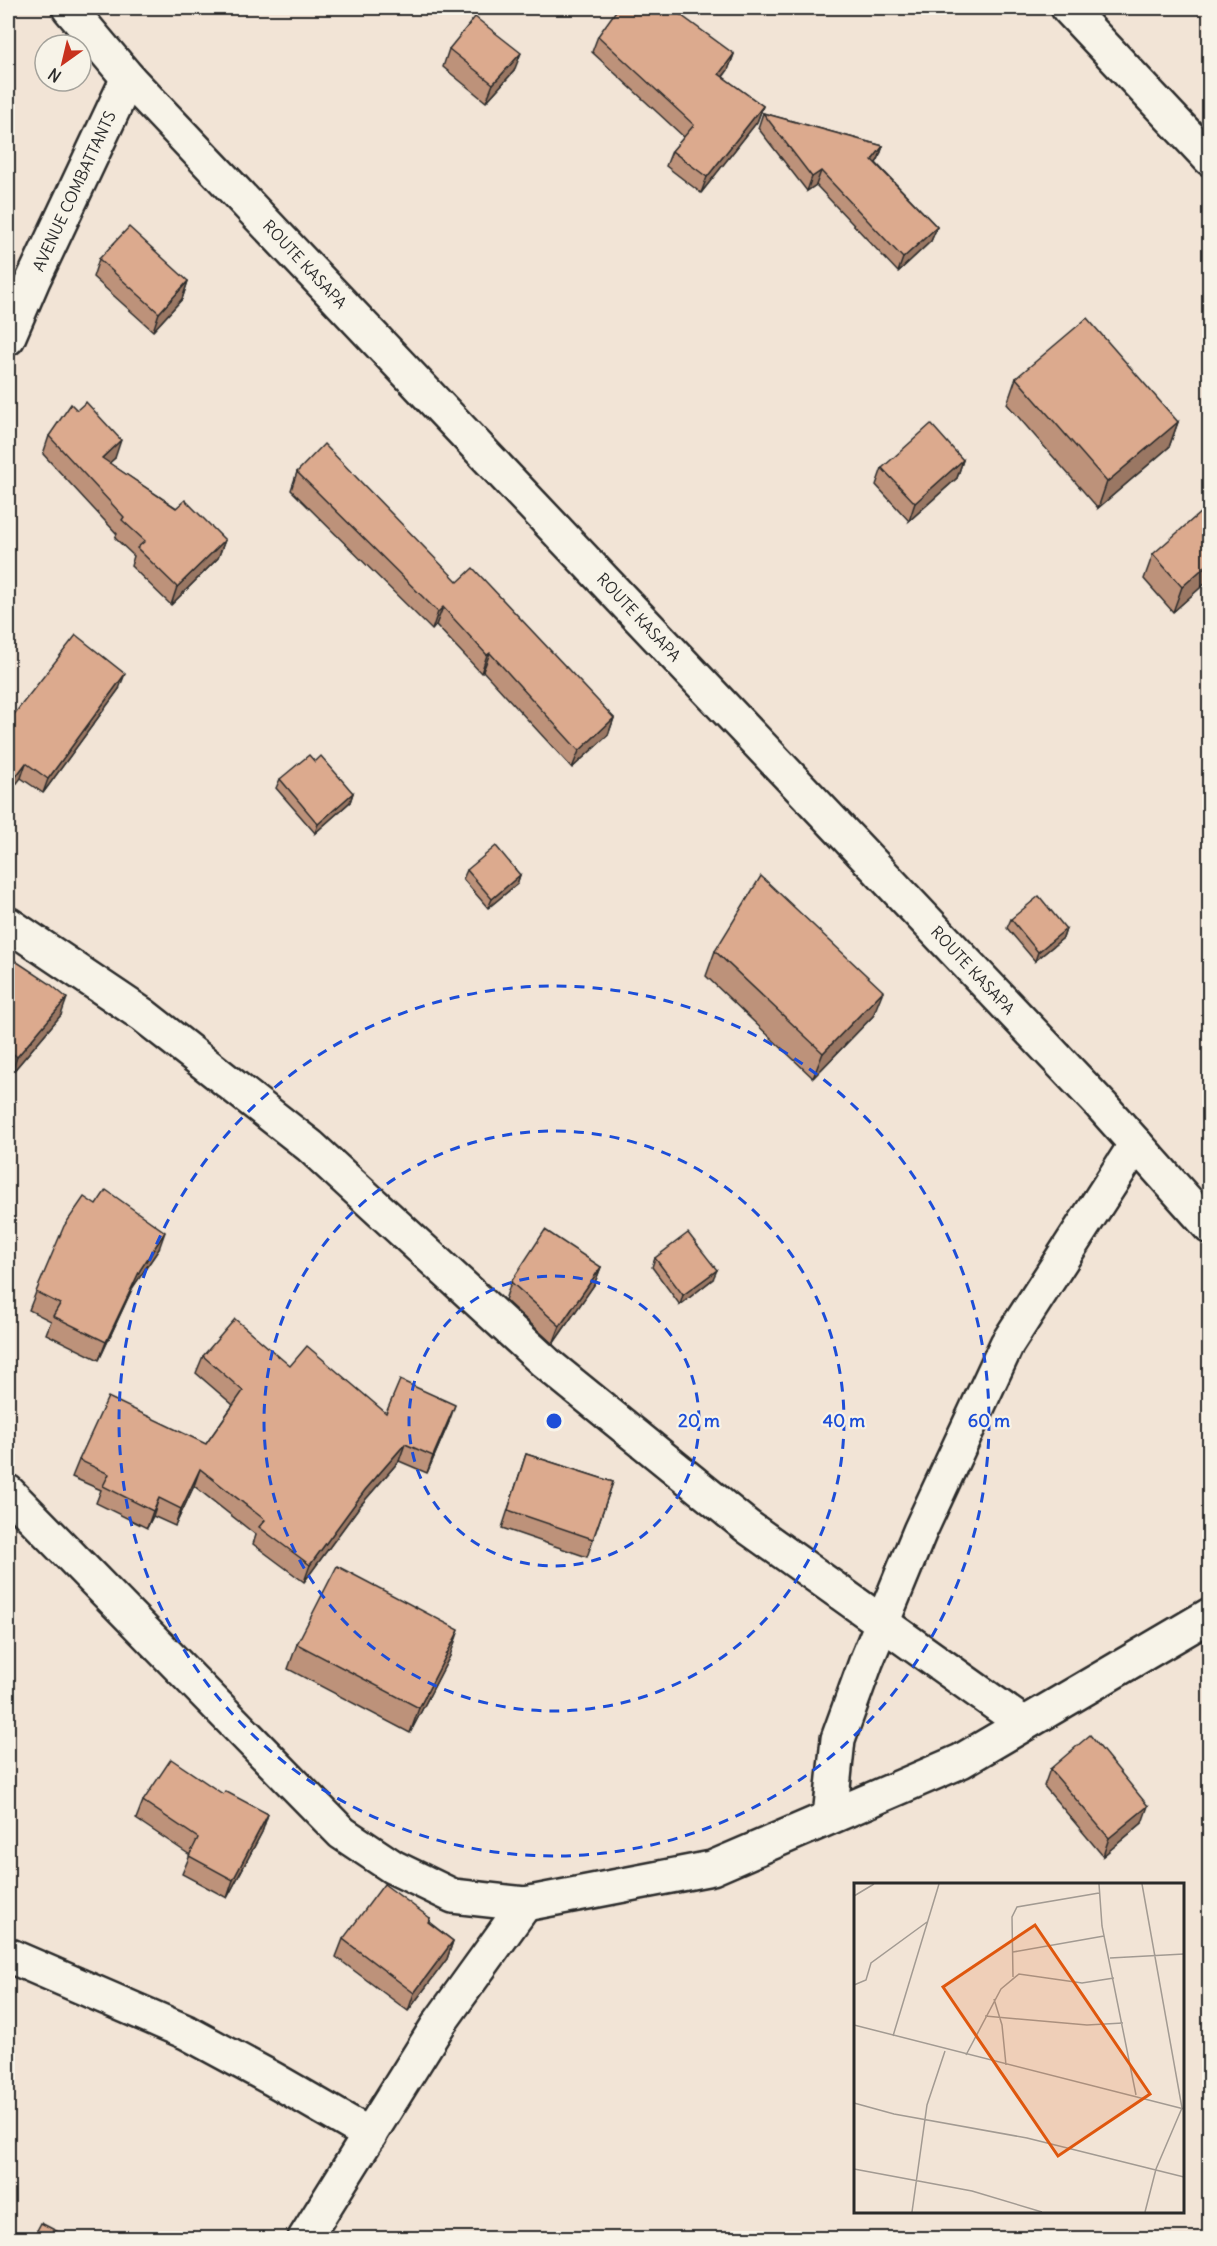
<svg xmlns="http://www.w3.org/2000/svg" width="1217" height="2246" font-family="Delius,sans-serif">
	<rect width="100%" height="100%" fill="#f2e4d6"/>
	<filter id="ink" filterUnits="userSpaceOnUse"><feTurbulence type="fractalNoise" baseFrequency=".0167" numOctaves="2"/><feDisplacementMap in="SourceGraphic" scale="12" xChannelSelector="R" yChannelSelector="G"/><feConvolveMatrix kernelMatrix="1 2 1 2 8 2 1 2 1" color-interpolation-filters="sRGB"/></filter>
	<g filter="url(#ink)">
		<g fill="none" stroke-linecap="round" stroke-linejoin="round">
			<g stroke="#2b2b2b" stroke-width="38">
				<g id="street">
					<polyline points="1068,8 1210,159"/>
					<polyline points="8,338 33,280 128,78"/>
					<polyline points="8,924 143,1015 310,1146 546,1363 748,1527 1024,1724"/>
					<polyline points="8,1492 342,1833 393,1867 453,1896 525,1904 712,1868 961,1761 1210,1615"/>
					<polyline points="830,1817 838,1739 866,1662 920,1531 1007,1344 1136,1144"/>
					<polyline points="8,1955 186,2032 273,2079 370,2135"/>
					<polyline points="305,2238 440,2022 525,1904"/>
				</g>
			</g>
			<g stroke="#2b2b2b" stroke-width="38">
				<polyline id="secondary" points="69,8 128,78 1101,1105 1210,1227"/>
			</g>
			<use href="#street" stroke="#f7f3e8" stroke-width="33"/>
			<use href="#secondary" stroke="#f7f3e8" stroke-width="33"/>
		</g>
		<g fill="#bd927a" stroke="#2b2b2b" stroke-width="1.5">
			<polygon points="598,36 734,54 728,70 723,77 763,106 757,122 701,193 666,166 672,151 684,137 592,52"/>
			<polygon points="449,49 514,71 486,102 443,67"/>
			<polygon points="763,113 883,146 878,160 876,163 937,227 931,241 898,272 816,185 807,191 758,128"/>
			<polygon points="99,259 188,281 182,299 153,331 93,277"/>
			<polygon points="1016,378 1178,422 1169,447 1098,508 1007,404"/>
			<polygon points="77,410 115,458 109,463 225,540 218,558 171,605 131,566 134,556 115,538 117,534 43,454 49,436"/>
			<polygon points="963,460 957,478 909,521 876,485 882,468"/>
			<polygon points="297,472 458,582 614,718 608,735 572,768 483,671 481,673 436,625 432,630 291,490"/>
			<polygon points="1153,554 1209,580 1173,612 1144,579"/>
			<polygon points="119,689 43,793 21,778 8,722"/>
			<polygon points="315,762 353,793 350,802 315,833 276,788 280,779"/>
			<polygon points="467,870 520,875 517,884 488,908 463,879"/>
			<polygon points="1011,919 1066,929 1063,938 1035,961 1007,928"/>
			<polygon points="715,951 873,1016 813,1078 706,976"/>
			<polygon points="8,956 61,1015 11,1074 8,1071"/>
			<polygon points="159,1249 133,1287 99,1360 46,1334 51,1321 29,1310 36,1292"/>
			<polygon points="655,1258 713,1279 680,1305 652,1267"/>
			<polygon points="601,1267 594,1285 553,1344 505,1300 511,1282"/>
			<polygon points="203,1356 290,1366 386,1413 449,1422 427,1473 399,1461 359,1507 304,1582 253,1544 256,1535 194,1486 175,1526 153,1516 147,1528 96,1503 101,1490 72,1477 79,1460 206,1444 233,1405 196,1373"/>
			<polygon points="526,1454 613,1482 587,1557 502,1528"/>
			<polygon points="297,1644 450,1656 410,1733 288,1669"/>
			<polygon points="1050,1769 1142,1823 1103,1856 1044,1786"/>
			<polygon points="223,1794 268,1814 262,1832 227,1898 182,1874 190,1855 136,1819 143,1801"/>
			<polygon points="430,1918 429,1922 453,1941 447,1959 408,2011 336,1957 343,1939"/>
		</g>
		<g fill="#9a7763" stroke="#2b2b2b" stroke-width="1.5">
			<polygon points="521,53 514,71 486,102 493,84"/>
			<polygon points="734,54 728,70 713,89 719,74"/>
			<polygon points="763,106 757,122 701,193 707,177"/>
			<polygon points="883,146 878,160 867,174 872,160"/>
			<polygon points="821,171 816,185 807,191 812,177"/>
			<polygon points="937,227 931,241 898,272 903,258"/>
			<polygon points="188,281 182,299 153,331 159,313"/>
			<polygon points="1178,422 1169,447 1098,508 1107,482"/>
			<polygon points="121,440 115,458 95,476 102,458"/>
			<polygon points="963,460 957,478 909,521 915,503"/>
			<polygon points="225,540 218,558 171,605 177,587"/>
			<polygon points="1209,563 1209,580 1173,612 1182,587"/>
			<polygon points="443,607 436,625 432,630 438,612"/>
			<polygon points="490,653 483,671 481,673 487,655"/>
			<polygon points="125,674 119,689 43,793 48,779"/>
			<polygon points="614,718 608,735 572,768 579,751"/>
			<polygon points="26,763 21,778 8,795 8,787"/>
			<polygon points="353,793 350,802 315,833 318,824"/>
			<polygon points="520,875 517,884 488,908 492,899"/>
			<polygon points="1066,929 1063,938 1035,961 1038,952"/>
			<polygon points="883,991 873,1016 813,1078 823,1053"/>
			<polygon points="67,998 61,1015 11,1074 17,1057"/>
			<polygon points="165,1232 159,1249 133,1287 99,1360 106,1342 140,1270"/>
			<polygon points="601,1267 594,1285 553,1344 560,1326"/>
			<polygon points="717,1270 713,1279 680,1305 683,1295"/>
			<polygon points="455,1405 449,1422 427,1473 433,1456"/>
			<polygon points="405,1444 399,1461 359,1507 304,1582 310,1565 365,1490"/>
			<polygon points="200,1469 194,1486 175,1526 181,1509"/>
			<polygon points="159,1498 153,1516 147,1528 153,1511"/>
			<polygon points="459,1630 450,1656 410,1733 419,1708"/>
			<polygon points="1148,1806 1142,1823 1103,1856 1109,1838"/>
			<polygon points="268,1814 262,1832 227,1898 233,1880"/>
			<polygon points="453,1941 447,1959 408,2011 414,1993"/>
		</g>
		<g fill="#dcaa8e" stroke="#2b2b2b" stroke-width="1.5">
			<polygon points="618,8 671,8 734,54 719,74 763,106 707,177 672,151 694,125 598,36"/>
			<polygon points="475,17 521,53 493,84 449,49"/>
			<polygon points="763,113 883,146 872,160 937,227 903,258 821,171 812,177"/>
			<polygon points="129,227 188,281 159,313 99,259"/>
			<polygon points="1087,318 1178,422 1107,482 1016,378"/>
			<polygon points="86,402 121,440 102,458 176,508 185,500 225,540 177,587 137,548 145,541 122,520 124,517 49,436 71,404 77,410"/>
			<polygon points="931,424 963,460 915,503 882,468"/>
			<polygon points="324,444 458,582 473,568 614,718 579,751 490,653 487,655 443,607 438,612 297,472"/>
			<polygon points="1209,505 1209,563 1182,587 1153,554"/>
			<polygon points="76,635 125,674 48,779 26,763 8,787 8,722"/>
			<polygon points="309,755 315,762 321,756 353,793 318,824 280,779"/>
			<polygon points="496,846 520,875 492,899 467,870"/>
			<polygon points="761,876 883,991 823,1053 715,951"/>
			<polygon points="1039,896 1066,929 1038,952 1011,919"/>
			<polygon points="8,956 49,983 67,998 17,1057 8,1049"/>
			<polygon points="106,1190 165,1232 140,1270 106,1342 53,1316 60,1304 36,1292 64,1226 84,1197 96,1205"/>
			<polygon points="545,1230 601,1267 560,1326 511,1282"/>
			<polygon points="688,1233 717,1270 683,1295 655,1258"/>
			<polygon points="235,1319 290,1366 307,1346 386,1413 400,1380 455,1405 433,1456 405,1444 365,1490 310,1565 259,1527 265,1520 200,1469 181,1509 159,1498 153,1511 103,1486 109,1474 79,1460 108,1397 206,1444 243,1391 203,1356"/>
			<polygon points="526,1454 613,1482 593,1539 508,1510"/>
			<polygon points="337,1566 459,1630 419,1708 297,1644"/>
			<polygon points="1090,1735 1148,1806 1109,1838 1050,1769"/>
			<polygon points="171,1759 223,1794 225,1791 268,1814 233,1880 189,1856 198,1838 143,1801"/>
			<polygon points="384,1884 430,1918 428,1922 453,1941 414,1993 343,1939"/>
			<polygon points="41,2223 70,2238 33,2238"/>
		</g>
	</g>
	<g fill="none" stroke="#1d4ed8" stroke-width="3" stroke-dasharray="10 8">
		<circle cx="554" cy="1421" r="145"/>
		<circle cx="554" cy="1421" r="290"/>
		<circle cx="554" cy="1421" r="435"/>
	</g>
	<g text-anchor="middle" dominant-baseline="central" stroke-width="4.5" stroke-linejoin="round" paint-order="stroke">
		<g font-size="16" fill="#2b2b2b" stroke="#f7f3e8">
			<text transform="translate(74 191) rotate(-65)">AVENUE COMBATTANTS</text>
			<text transform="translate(305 264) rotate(47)">ROUTE KASAPA</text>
			<text transform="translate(639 617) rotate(47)">ROUTE KASAPA</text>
			<text transform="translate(973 970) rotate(47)">ROUTE KASAPA</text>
		</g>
	</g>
	<g transform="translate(854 1883)">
		<rect width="330" height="330" fill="#f2e4d6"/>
		<path fill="none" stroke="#a29a92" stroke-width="1.5" d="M 245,1 L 248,43 L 282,212M 288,1 L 328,225 L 302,286 L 291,329M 0,13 L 20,1M 159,69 L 250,53M 256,75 L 330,71M 159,94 L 158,34 L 163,24 L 245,10M 0,102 L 12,97 L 17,80 L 73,39M 140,116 L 148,142 L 152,182M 131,133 L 233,142 L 269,140M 0,142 L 330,226M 39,153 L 85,1M 112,172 L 147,106 L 165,91 L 228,100 L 260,95M 0,220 L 40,231 L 173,255 L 330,294M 0,286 L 118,308 L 188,329M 58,329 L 73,222 L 91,168"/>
		<path fill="#df570e" fill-opacity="0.15" stroke="#df570e" stroke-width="3" d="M 181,42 L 296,211 L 204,273 L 89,104 Z"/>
		<rect width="330" height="330" fill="none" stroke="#2b2b2b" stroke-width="3"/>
	</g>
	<circle cx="554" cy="1421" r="9" fill="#1d4ed8" stroke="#f7f3e8" stroke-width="3"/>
	<g font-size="18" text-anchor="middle" font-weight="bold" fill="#1d4ed8" stroke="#f7f3e8" stroke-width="4.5" stroke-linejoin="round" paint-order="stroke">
		<text x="699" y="1427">20 m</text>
		<text x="844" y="1427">40 m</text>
		<text x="989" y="1427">60 m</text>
	</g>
	<rect width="1217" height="2246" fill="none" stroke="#f7f3e8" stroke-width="30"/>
	<rect x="15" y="15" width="1187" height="2216" fill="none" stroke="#2b2b2b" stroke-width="2" filter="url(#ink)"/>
	<g transform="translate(63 63) rotate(214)"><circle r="28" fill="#f7f3e8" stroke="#a5a39c" stroke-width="1.5"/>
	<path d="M0-4.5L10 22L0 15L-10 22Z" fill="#c8321e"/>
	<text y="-9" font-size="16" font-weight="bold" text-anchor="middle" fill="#2b2b2b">N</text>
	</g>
</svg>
